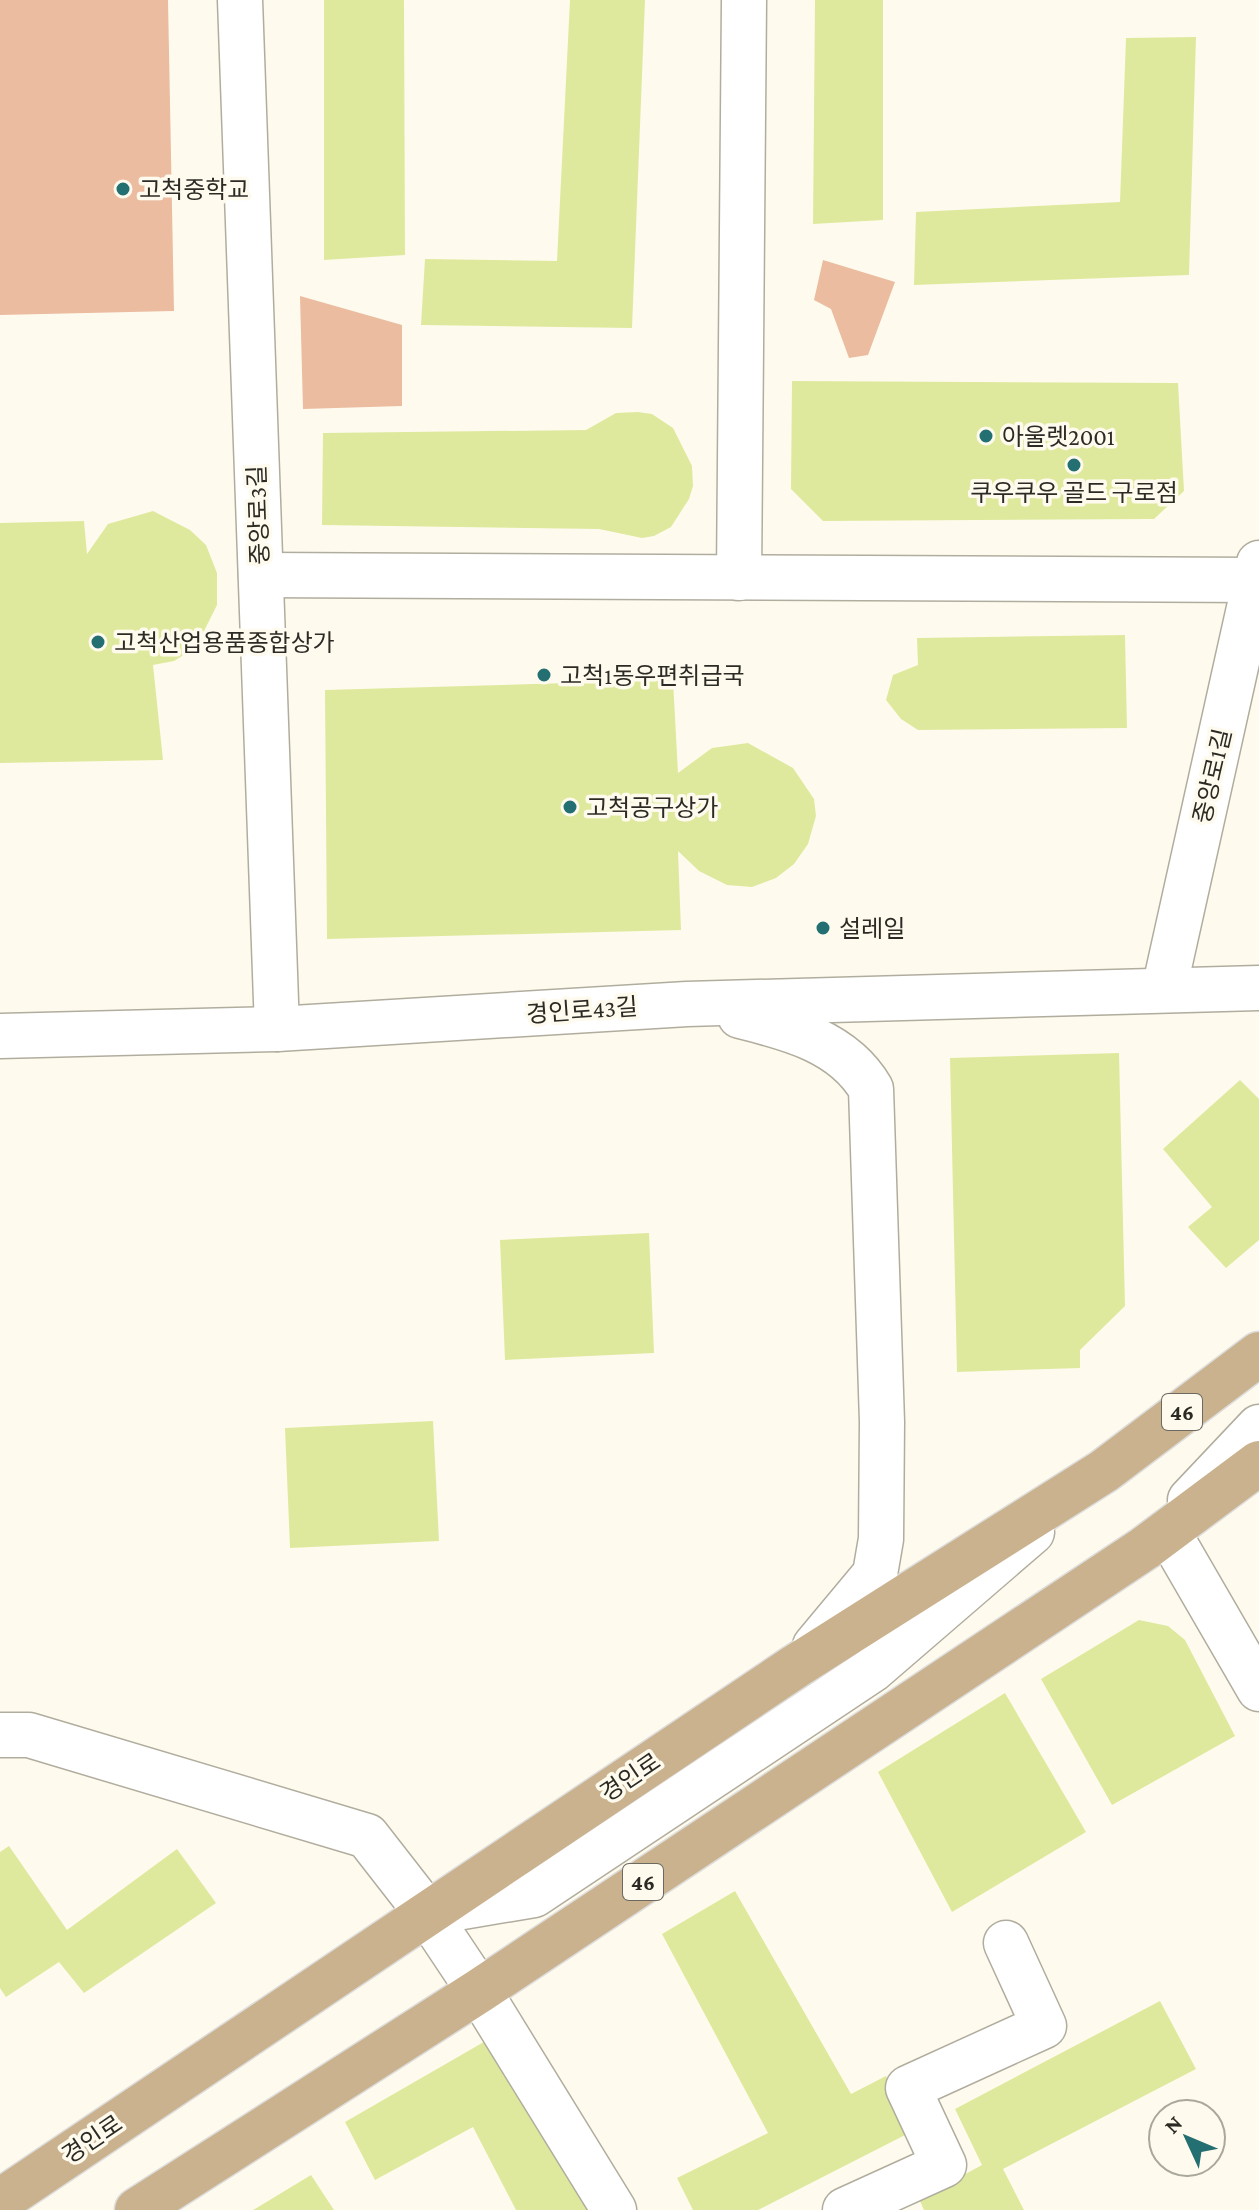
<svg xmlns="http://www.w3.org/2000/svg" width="1259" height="2210" font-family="'Crimson Pro','Noto Sans KR',serif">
	<rect width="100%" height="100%" fill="#fefbee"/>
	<g fill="#ebbca0">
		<polygon points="0,0 168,0 174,311 0,315"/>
		<polygon points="823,260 895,282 868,355 849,358 831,309 814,300"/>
		<polygon points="300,296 402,325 402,406 303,409"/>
	</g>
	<g fill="#dfe99d">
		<polygon points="324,0 404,0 405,255 324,260"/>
		<polygon points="570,0 645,0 632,328 421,325 425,259 557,261"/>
		<polygon points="815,0 883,0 883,220 813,224"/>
		<polygon points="1196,37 1189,275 914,285 916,212 1120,202 1126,38"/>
		<polygon points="792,381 1178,383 1184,491 1154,519 823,521 791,489"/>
		<polygon points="638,412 652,414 673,428 692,466 693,486 689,499 671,527 654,536 642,538 599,529 322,525 323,433 586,430 616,413"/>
		<polygon points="153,511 190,530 206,545 217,573 217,605 204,631 187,653 174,661 153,665 163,760 0,763 0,523 84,521 87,554 108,524"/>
		<polygon points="1125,635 1127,728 918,730 901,719 886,700 893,675 918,665 917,638"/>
		<polygon points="673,680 678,773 712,748 748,743 793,768 814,799 816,816 808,844 794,864 776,878 752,887 727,885 699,871 678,851 681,930 327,939 325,690"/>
		<polygon points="1119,1053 1125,1306 1080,1350 1080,1368 957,1372 950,1058"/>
		<polygon points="1240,1080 1259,1099 1259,1240 1226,1268 1188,1227 1212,1207 1163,1149"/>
		<polygon points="649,1233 654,1353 505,1360 500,1240"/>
		<polygon points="433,1421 439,1541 290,1548 285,1428"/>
		<polygon points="1139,1620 1168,1626 1185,1640 1235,1736 1112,1805 1041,1679"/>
		<polygon points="1005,1693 1086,1832 952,1912 878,1772"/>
		<polygon points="9,1846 67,1930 177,1849 216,1903 84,1993 59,1962 6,1997 0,1988 0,1852"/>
		<polygon points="735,1891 851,2094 886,2076 911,2132 758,2210 693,2210 677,2178 768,2133 662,1934"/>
		<polygon points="1160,2001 1196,2069 1003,2169 1024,2210 924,2210 919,2199 982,2165 955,2109"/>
		<polygon points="489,2039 593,2210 516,2210 473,2127 375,2180 345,2122"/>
		<polygon points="311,2175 334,2210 253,2210"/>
	</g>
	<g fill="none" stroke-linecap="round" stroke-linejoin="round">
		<g stroke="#b1ad9e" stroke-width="47">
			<g id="minor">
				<polyline points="240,0 277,1029"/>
				<polyline points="261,575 1255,580"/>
				<polyline points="739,578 744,0"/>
				<polyline points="1164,990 1259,563"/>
				<path d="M 740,1016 C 789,1028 844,1042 871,1089 L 882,1422 L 881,1539 L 875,1574 L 815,1646"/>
				<polyline points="0,1036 277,1029 687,1004 1259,988"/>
				<polyline points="1190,1500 1259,1427"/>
				<polyline points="1168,1532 1259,1689"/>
				<polyline points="0,1735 29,1735 367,1836 427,1913 479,1991 614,2210"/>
				<polyline points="427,1913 534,1895 872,1670 1032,1532"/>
				<polyline points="845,2210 944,2165 908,2088 1044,2026 1006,1943"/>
			</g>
		</g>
		<g stroke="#dddddc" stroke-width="47">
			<g id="major">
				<polyline points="0,2201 796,1666 1104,1471 1259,1354"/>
				<polyline points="137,2210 479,1991 1145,1548 1259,1463"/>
			</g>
		</g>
		<use href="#minor" stroke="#fff" stroke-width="44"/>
		<use href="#major" stroke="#cbb28f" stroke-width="44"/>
	</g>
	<g fill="#236f71" stroke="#fefbee" stroke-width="3">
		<circle cx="123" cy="189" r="8"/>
		<circle cx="986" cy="436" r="8"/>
		<circle cx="1074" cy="465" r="8"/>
		<circle cx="98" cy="642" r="8"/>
		<circle cx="544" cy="675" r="8"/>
		<circle cx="570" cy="807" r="8"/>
		<circle cx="823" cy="928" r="8"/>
	</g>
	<g text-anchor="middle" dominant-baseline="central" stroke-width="7" stroke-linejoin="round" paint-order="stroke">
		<g fill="#fefbee" stroke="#6b6961" stroke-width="2">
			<rect x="1162" y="1394" width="40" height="36" rx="6"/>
			<rect x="623" y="1864" width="40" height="36" rx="6"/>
		</g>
		<g font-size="22" font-weight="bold" fill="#2c2a24">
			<text x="1182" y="1412">46</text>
			<text x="643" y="1882">46</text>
		</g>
		<g font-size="24" fill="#2c2a24" stroke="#fefbee" text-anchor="start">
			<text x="139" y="189">고척중학교</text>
			<text x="1002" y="436">아울렛2001</text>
			<text x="1074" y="492" text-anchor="middle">쿠우쿠우 골드 구로점</text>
			<text x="114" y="642">고척산업용품종합상가</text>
			<text x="560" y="675">고척1동우편취급국</text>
			<text x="586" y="807">고척공구상가</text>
			<text x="839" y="928">설레일</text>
		</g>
		<g font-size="24" fill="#2c2a24" stroke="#fefbee">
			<text transform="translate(258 515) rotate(-92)">중앙로3길</text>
			<text transform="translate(1212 776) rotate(-77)">중앙로1길</text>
			<text transform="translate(582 1010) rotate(-4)">경인로43길</text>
			<text transform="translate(630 1777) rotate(-34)">경인로</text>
			<text transform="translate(92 2139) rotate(-34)">경인로</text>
		</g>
	</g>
	<g transform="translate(1187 2138) rotate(314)"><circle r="38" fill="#fefbee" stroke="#aaa79d" stroke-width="2"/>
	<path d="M0-6L14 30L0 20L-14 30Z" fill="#236f71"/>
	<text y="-12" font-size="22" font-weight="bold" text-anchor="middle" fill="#2c2a24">N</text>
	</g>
</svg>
